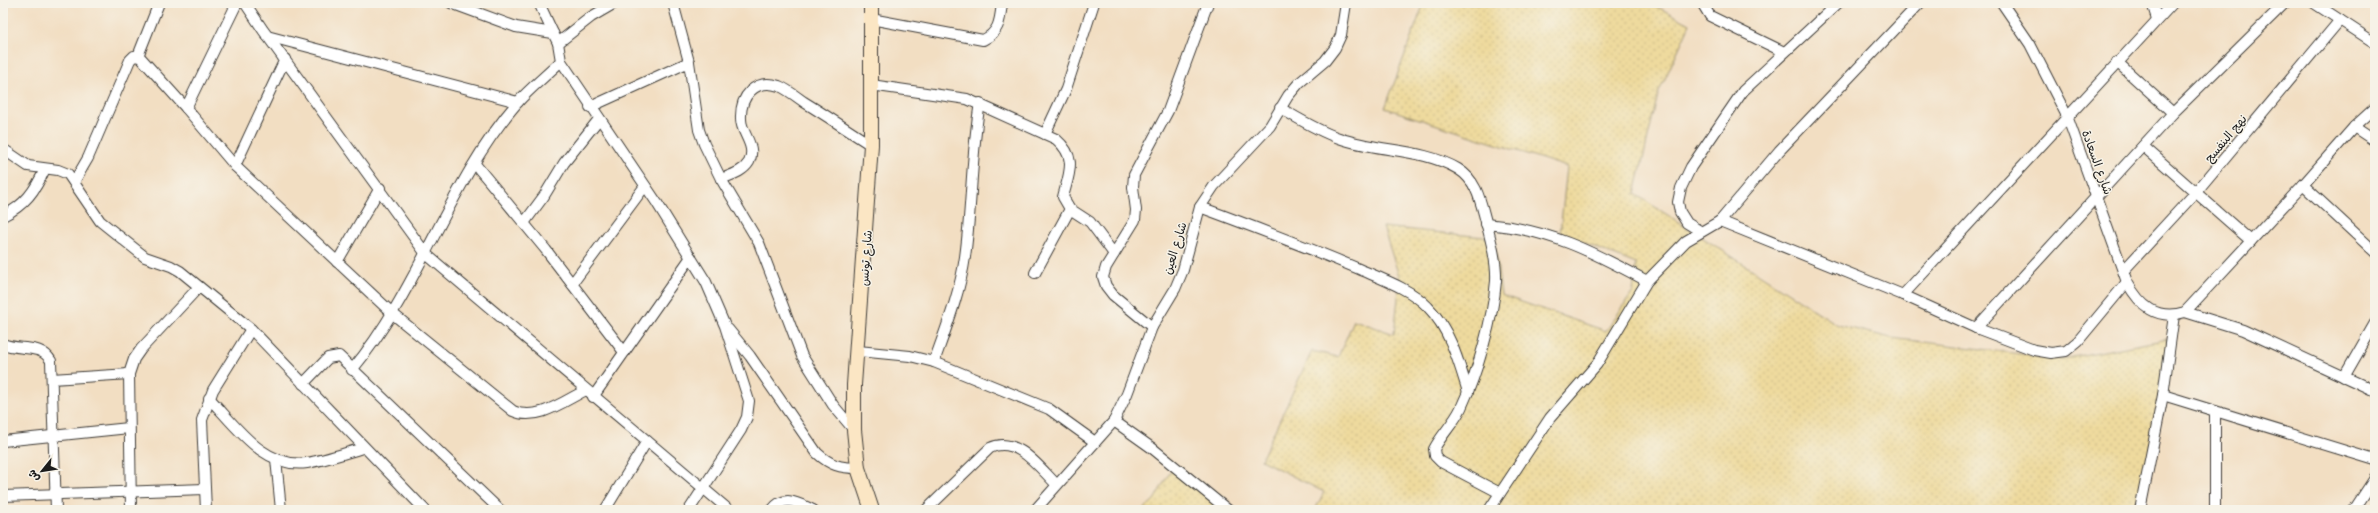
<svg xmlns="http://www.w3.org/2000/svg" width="2378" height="513" font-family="'Playpen Sans','Playpen Sans Arabic',sans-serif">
	<defs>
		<pattern id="sand-dots" width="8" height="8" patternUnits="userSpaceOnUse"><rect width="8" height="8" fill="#eeda9e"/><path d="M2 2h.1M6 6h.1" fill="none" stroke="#ccba88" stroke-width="1.8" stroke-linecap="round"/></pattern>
	</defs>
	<rect width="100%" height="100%" fill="#f7f3e8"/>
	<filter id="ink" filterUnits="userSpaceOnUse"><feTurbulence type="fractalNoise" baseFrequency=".025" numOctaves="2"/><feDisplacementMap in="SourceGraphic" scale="8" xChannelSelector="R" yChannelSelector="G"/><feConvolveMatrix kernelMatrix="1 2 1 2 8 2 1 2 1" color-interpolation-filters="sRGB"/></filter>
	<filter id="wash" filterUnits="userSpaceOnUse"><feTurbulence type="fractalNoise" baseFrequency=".012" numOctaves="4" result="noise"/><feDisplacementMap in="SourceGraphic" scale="16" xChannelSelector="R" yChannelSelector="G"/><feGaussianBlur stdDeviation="0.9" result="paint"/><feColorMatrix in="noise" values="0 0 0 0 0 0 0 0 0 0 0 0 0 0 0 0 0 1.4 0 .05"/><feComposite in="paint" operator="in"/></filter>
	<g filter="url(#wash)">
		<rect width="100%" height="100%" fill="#f2dec2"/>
		<g fill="url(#sand-dots)" stroke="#857b5d">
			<polygon points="1424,3 1650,3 1690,24 1658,94 1635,194 1838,325 1891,338 2062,359 2168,339 2142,510 1367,510 1363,507 1360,510 1315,510 1324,492 1261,460 1312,351 1338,357 1354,320 1394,334 1400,279 1383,227 1494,238 1501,295 1606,331 1633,292 1636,264 1560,233 1567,167 1385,108"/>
			<polygon points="1174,465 1234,510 1143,510 1154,500"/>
		</g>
	</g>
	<g filter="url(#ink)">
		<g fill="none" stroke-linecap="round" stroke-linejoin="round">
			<g stroke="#3c3935" stroke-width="12">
				<g id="street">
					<polyline points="245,3 263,30 426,254 729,510"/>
					<polyline points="451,3 516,27 553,33 558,43 561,61 657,203 706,282 725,326 749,401 747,417 741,430 689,510"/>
					<polyline points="539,3 553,33"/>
					<polyline points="673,3 689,62 699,130 704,144 721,179 759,243 802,356 833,405 854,430"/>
					<polyline points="1702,3 1710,16 1784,52"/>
					<path d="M 2002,3 L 2030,44 L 2067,116 L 2127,282 C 2140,306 2157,321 2185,312 L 2303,185 L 2354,127 L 2375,108"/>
					<polyline points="2152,3 2157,19"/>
					<polyline points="2314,3 2375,43"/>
					<path d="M 871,19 L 983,40 C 1000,32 1000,19 1002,3"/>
					<polyline points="267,36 518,102"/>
					<polyline points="558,43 591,17 615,3"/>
					<polyline points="138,56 159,3"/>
					<path d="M 285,59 L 235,166 L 393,314 L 513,411 C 537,422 564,401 586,390"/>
					<polyline points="2117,62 2173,113"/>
					<path d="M 871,85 L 967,99 L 1056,139 C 1078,158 1069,173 1063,197 L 1070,209 L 1090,222 L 1114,254"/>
					<polyline points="590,107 689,62"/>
					<polyline points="186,108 237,3"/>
					<path d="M 1280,108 C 1299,119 1318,131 1339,138 C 1378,152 1422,148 1458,169 C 1476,180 1480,199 1485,218 C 1490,237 1497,261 1496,281 C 1493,319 1477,374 1461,408 C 1454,423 1442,434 1434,449 L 1435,456 L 1441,462 L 1500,493"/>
					<polyline points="2354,127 2375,141"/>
					<polyline points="1045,134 1066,89 1094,3"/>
					<polyline points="2143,146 2251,241"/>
					<polyline points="3,149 28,166 58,170 68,174 100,221 145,257 171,266 180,271 251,329 425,510"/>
					<polyline points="475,164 546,250 624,352"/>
					<path d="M 721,179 C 731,175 743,172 749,162 C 757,145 741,134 741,119 C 740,96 755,78 779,86 C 787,89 797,97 804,102 C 827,116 849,131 871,145"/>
					<polyline points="74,182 88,158 130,60 134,56 140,57 186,108 235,166"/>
					<polyline points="2303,185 2375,252"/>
					<path d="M 1200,207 C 1254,227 1307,247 1359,269 C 1382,279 1411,289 1428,307 C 1450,329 1459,363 1468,392"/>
					<path d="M 3,216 C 25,205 35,191 45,169"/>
					<polyline points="1720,221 1903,295 1976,328 2034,350 2051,353 2066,351 2078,341 2127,282"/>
					<polyline points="524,223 544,196 564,163 599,119"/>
					<path d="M 1486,224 C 1549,229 1593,252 1647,281"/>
					<polyline points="1700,231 1687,223 1680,212 1678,202 1681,188 1691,167 1743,91 1838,3"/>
					<polyline points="337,262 380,188"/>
					<polyline points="2125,269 2197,191 2340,20"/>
					<polyline points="1035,273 1070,209"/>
					<polyline points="572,284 645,186"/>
					<polyline points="1903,295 2173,3"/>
					<polyline points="2185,312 2243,330 2375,391"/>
					<polyline points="1152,327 1113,295 1106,286 1103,277 1106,267 1135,220 1136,210 1133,187 1134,175 1168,111 1208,3"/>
					<polyline points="1976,328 2173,113 2285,3"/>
					<path d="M 728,329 L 750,356 L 817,453 C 830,465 840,468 858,468"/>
					<path d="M 3,344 C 19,351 41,343 51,361 L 56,510"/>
					<polyline points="858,351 910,356 934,362 1049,409 1095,442"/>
					<path d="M 934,362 C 946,328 960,293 965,257 C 972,206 971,154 980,103"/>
					<path d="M 352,370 C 420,289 448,183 517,103 C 530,88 547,75 561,61"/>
					<polyline points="2344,377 2375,323"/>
					<polyline points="52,379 129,374"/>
					<polyline points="303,384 328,358 339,356 500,510"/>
					<polyline points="2163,395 2375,460"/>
					<polyline points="593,397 691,257"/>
					<path d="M 209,398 C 236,426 264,469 307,463 C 326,460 345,453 363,448"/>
					<polyline points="1114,421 1152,448 1228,510"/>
					<polyline points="3,441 129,428"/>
					<polyline points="276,459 281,510"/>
					<polyline points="3,496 205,489"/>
					<polyline points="131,510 129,374 134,359 141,349 198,288"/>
					<polyline points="206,510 202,420 213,390 251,329"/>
					<polyline points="605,510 647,441"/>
					<path d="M 772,510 C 784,494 798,503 813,510"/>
					<path d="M 926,510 L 990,448 C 1016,435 1039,467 1056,484"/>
					<polyline points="1035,510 1114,421 1127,394 1152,327 1175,289 1183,270 1200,207 1214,186 1270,126 1288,96 1299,83 1325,61 1335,48 1341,35 1346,3"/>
					<polyline points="1489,510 1550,418 1597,364 1647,281 1686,241 1720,221 1779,151 1920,3"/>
					<polyline points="2140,510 2163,395 2174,315"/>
					<polyline points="2215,510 2215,411"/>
					<polyline points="2354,510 2375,478"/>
				</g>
			</g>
			<g stroke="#3c3935" stroke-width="16">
				<polyline id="secondary" points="871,3 871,145 854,385 854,430 858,468 872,510"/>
			</g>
			<use href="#street" stroke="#fff" stroke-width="10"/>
			<use href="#secondary" stroke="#fbe6c4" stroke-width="14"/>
		</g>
	</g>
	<g text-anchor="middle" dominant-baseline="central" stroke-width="3" stroke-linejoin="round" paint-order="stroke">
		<g font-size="12" fill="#1c1c1c" stroke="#f7f3e8">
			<text transform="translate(2225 138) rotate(-50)">نهج البنفسج</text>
			<text transform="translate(2098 162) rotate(70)">شارع السعادة</text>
			<text transform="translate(1174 248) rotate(-73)">شارع العين</text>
			<text transform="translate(865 258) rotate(-86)">شارع تونس</text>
		</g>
	</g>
	<rect width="2378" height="513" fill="none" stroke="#f7f3e8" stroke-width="16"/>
	<g transform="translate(42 471) rotate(240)" stroke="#f7f3e8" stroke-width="3" paint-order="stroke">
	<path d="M0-3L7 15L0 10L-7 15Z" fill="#1c1c1c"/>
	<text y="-6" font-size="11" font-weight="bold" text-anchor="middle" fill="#1c1c1c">ش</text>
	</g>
</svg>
